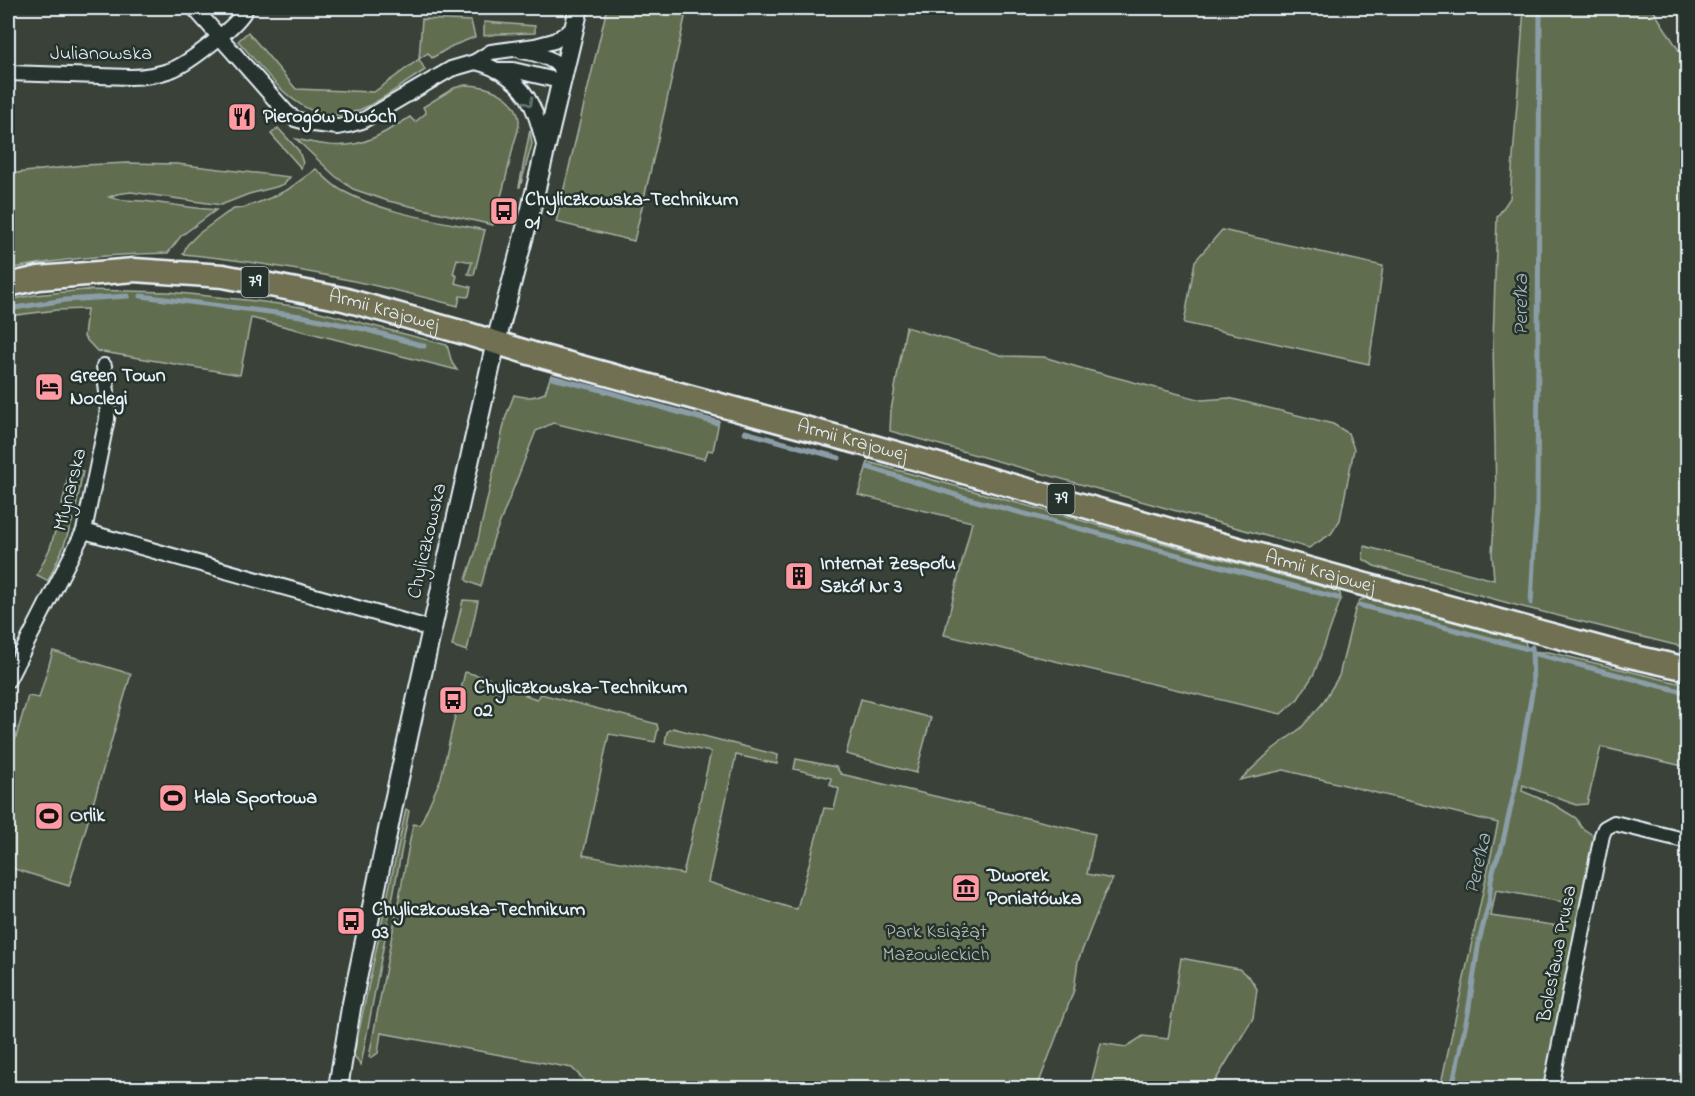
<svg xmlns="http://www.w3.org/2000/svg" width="1695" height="1096" font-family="'Indie Flower',sans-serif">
	<rect width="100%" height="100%" fill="#3a4138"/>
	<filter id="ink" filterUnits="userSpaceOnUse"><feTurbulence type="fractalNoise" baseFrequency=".0167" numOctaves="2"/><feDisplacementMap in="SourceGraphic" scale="12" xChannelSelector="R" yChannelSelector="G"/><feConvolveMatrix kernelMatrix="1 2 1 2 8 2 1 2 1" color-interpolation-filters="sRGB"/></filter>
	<g filter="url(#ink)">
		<g fill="#616e50" stroke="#a4b0a4" stroke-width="1.5" fill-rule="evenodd">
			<polygon points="607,8 687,8 665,109 634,241 556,222"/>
			<polygon points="1524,8 1652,8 1687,63 1687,648 1519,606 1374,566 1363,559 1364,546 1494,580 1492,553 1496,496 1493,342 1497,217 1510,198"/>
			<path d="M 422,19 L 471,21 L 475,37 L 452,46 L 432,58 L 428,53 L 419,59 L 425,70 C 406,82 387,97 366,107 C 308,137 273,79 238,41 L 248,32 L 296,89 L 374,92 L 419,59 Z"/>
			<polygon points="484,22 535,26 535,33 498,34 484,36"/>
			<path d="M 465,85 C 487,85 516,95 519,120 C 520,127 516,137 514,143 C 508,171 501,198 493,225 L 388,201 L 353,189 L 335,176 L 296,139 C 350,152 364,146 410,117 L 415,122 L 426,113 L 423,107 L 454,88 Z"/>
			<polygon points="278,128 299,151 303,163 301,168 271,134"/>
			<polygon points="530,130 532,144 520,187 519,187"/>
			<path d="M 128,163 L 177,164 L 290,177 L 284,184 L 276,187 L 249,194 L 221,205 L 131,192 L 117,194 L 109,197 C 120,201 131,200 143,201 C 167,204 191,208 216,210 L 181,236 L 168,253 C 114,254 61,259 8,269 L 8,174 L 83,165 Z"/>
			<path d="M 316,169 C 324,176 332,185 341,190 C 385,214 436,220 485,230 L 474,275 L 468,274 L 472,262 L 457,259 L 453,274 L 457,276 L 455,283 L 471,287 L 469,296 L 467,297 L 460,296 L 458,306 C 367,282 276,263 183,254 L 187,245 L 198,234 L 227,213 L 234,209 L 244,208 L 270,198 L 287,190 Z"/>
			<polygon points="1222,230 1383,266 1369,364 1184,323 1195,261"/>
			<polygon points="85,290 169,292 256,301 301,307 447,345 452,363 457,370 251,318 240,375 97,351 84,337 87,309 57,310 9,316 9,330 8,330 8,300 34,295"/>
			<polygon points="906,327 1004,356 1044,357 1084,369 1202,400 1229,398 1333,424 1348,433 1354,449 1340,520 1331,534 1309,548 890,431 891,410"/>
			<path d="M 551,375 L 719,421 L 713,451 L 708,450 L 705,459 L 553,423 L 536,431 L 493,540 L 481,587 L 467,581 L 466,579 L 475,553 L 506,416 L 514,395 C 526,398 534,398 545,393 Z"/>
			<polygon points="868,462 1334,590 1340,593 1341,599 1314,674 1298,699 1281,714 944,635 972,522 858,495"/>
			<polygon points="70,468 83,471 76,508 62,505"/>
			<polygon points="60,515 73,519 63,548 48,581 37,575 50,548"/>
			<path d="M 1366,598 L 1525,641 L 1527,650 L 1540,652 L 1549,652 L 1687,685 L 1687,767 L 1601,747 L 1587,804 L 1576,805 L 1523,785 L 1522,791 L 1553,804 L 1576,818 L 1581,827 L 1594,836 L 1544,1088 L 1440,1088 L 1498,823 L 1284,770 L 1240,780 L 1273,749 L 1301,728 L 1322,704 L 1339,676 L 1355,610 L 1360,600 ZM 1496,890 L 1564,902 L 1559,926 L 1491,916 Z"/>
			<polygon points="463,600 478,601 467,651 452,646"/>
			<polygon points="53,651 131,674 69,886 8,867 8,764 28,696 39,698"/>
			<polygon points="465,672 525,688 525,695 537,699 541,694 657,724 658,729 655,742 609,734 583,855 683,874 711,752 665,743 667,732 673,728 778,755 777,764 736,755 708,882 791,908 797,909 824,808 834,809 839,789 830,785 831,778 794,769 796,759 836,767 841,774 1095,834 1087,874 1113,879 1104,895 1078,961 1074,990 1037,1088 588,1088 584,1080 572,1068 381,1033 378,1053 371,1058 369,1057 413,824 420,825 441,778"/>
			<polygon points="861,699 931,718 916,773 846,754"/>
			<polygon points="406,809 409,811 361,1065 355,1057 354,1054"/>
			<polygon points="1181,958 1239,969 1250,978 1257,989 1253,1018 1211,1088 1090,1088 1101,1043 1126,1047 1143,1036 1168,1039"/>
		</g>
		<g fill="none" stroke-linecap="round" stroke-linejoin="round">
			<g stroke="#8b9ea8" stroke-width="5">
				<polyline points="141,296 301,316 364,329 424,346"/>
				<polyline points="8,309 65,300 128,296"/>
				<polyline points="552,378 598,389 716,423"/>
				<polyline points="745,432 839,458"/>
				<polyline points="868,467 962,497 1338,598"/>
				<polyline points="1531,603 1534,546 1537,510 1540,8"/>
				<polyline points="1359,605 1532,650"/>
				<polyline points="1533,653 1688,693"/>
				<polyline points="1452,1088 1468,1013 1479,941 1489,903 1491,880 1495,863 1501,850 1516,784 1533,687 1532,647"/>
			</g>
			<g stroke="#e8f1f8" stroke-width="18">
				<g id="minor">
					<polyline points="194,8 286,112 295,119 313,124 338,127 348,125 362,121 451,69 475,62 491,52 535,46 554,41 573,29"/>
					<path d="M 522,51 C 538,54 551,57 563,69"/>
					<path d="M 475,62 C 498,67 522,83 532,106 C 538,119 541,133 545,147"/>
					<polyline points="497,70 513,70 560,81"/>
					<path d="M 8,73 L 130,77 C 144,77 157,75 171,70 C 188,64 240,24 246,8"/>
					<polyline points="84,531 432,629"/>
					<polyline points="8,680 84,531 107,419 108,401 104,366"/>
					<polyline points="1551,1088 1602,835 1605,828 1614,823 1688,841"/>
				</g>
			</g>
			<g stroke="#e8f1f8" stroke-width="22">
				<polyline id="tertiary" points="338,1088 351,1008 394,801 441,588 496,342 531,209 579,8"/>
			</g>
			<g stroke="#e8f1f8" stroke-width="27">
				<g id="primary">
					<path id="s1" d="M 8,285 L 39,278 L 134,270 L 223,276 L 343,299 L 468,334 L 533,354 L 871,446 L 1355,582 L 1626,655 L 1688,669"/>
				</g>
			</g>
			<use href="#minor" stroke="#26332d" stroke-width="14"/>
			<use href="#tertiary" stroke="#26332d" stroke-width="18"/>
			<use href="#primary" stroke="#716f52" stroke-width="22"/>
		</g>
		<defs><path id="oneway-chevron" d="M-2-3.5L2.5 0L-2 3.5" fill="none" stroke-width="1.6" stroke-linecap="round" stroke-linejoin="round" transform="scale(1.5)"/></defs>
		<use stroke="#6a7674" href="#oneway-chevron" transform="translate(529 102) rotate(61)"/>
	</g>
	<defs>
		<g id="restaurant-square" transform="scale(1.5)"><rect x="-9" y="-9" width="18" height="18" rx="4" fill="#ff9aa2" stroke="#26332d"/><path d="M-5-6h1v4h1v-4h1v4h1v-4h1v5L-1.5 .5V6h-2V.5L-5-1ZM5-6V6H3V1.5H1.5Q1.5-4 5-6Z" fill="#111"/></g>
		<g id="bus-square" transform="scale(1.5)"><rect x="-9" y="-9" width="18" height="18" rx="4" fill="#ff9aa2" stroke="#26332d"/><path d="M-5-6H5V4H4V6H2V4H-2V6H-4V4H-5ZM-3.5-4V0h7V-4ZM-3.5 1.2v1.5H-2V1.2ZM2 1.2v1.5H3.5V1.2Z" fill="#111"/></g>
		<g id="hotel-square" transform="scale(1.5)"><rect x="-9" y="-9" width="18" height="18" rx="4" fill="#ff9aa2" stroke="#26332d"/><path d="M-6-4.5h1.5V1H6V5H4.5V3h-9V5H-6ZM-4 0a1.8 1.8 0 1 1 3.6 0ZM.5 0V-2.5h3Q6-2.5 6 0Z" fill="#111"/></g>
		<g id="building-square" transform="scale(1.5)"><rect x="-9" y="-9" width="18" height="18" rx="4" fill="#ff9aa2" stroke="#26332d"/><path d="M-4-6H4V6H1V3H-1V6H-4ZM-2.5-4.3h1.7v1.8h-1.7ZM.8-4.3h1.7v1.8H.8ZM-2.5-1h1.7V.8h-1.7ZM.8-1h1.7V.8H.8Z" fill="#111"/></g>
		<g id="stadium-square" transform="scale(1.5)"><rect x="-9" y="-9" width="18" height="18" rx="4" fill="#ff9aa2" stroke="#26332d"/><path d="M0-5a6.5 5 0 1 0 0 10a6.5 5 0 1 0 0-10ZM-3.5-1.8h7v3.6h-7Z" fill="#111"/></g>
		<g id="museum-square" transform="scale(1.5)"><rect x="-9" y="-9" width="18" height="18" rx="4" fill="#ff9aa2" stroke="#26332d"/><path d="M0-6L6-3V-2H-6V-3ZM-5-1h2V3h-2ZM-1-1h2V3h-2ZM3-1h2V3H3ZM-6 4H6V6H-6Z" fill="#111"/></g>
	</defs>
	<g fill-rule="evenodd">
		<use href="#restaurant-square" x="242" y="117"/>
		<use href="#bus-square" x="504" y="211"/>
		<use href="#hotel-square" x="49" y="387"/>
		<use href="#building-square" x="799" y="576"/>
		<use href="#bus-square" x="453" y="700"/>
		<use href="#stadium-square" x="173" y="798"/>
		<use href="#stadium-square" x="49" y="816"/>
		<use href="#museum-square" x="966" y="888"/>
		<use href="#bus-square" x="351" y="921"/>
	</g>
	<g text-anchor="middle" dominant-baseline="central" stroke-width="5" stroke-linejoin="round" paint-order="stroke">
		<g fill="#26332d" stroke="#aeb8bb" stroke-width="1.5">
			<rect x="241.5" y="267" width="27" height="30" rx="4.5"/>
			<rect x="1047.5" y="484" width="27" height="30" rx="4.5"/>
		</g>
		<g font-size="18" font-weight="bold" fill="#e8f1f8">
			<text x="255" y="282">79</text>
			<text x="1061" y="499">79</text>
		</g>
		<g font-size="20" fill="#e8f1f8" stroke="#26332d">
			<text x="101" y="54">Julianowska</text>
			<text stroke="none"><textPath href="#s1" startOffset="381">Armii Krajowej</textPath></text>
			<text stroke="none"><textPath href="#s1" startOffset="867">Armii Krajowej</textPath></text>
			<text transform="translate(71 490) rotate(-76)">Młynarska</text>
			<text transform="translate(428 541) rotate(-77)">Chyliczkowska</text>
			<text stroke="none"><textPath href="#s1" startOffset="1353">Armii Krajowej</textPath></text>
			<text transform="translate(1558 954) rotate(-79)">Bolesława Prusa</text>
		</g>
		<g font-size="20" font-weight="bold" fill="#e8f1f8" stroke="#26332d" text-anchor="start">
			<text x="263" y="117">Pierogów Dwóch</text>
			<text x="525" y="200">Chyliczkowska-Technikum<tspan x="525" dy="23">01</tspan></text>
			<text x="70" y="376">Green Town<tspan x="70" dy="23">Noclegi</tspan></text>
			<text x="820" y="564">Internat Zespołu<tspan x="820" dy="23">Szkół Nr 3</tspan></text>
			<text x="474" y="688">Chyliczkowska-Technikum<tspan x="474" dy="23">02</tspan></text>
			<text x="194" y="798">Hala Sportowa</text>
			<text x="70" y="816">Orlik</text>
			<text x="987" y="876">Dworek<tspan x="987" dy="23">Poniatówka</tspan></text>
			<text x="372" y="910">Chyliczkowska-Technikum<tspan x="372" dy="23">03</tspan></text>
		</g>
		<g font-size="20" fill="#b2bdb5" stroke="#26332d">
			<text x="936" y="932">Park Książąt<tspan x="936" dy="23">Mazowieckich</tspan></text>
		</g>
		<g font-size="21" font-style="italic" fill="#aabac2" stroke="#26332d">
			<text transform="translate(1522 305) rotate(-90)">Perełka</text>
			<text transform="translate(1479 864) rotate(-77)">Perełka</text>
		</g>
	</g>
	<rect width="1695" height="1096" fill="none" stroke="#26332d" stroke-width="30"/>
	<rect x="15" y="15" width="1665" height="1066" fill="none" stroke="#e8f1f8" stroke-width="2" filter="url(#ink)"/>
</svg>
